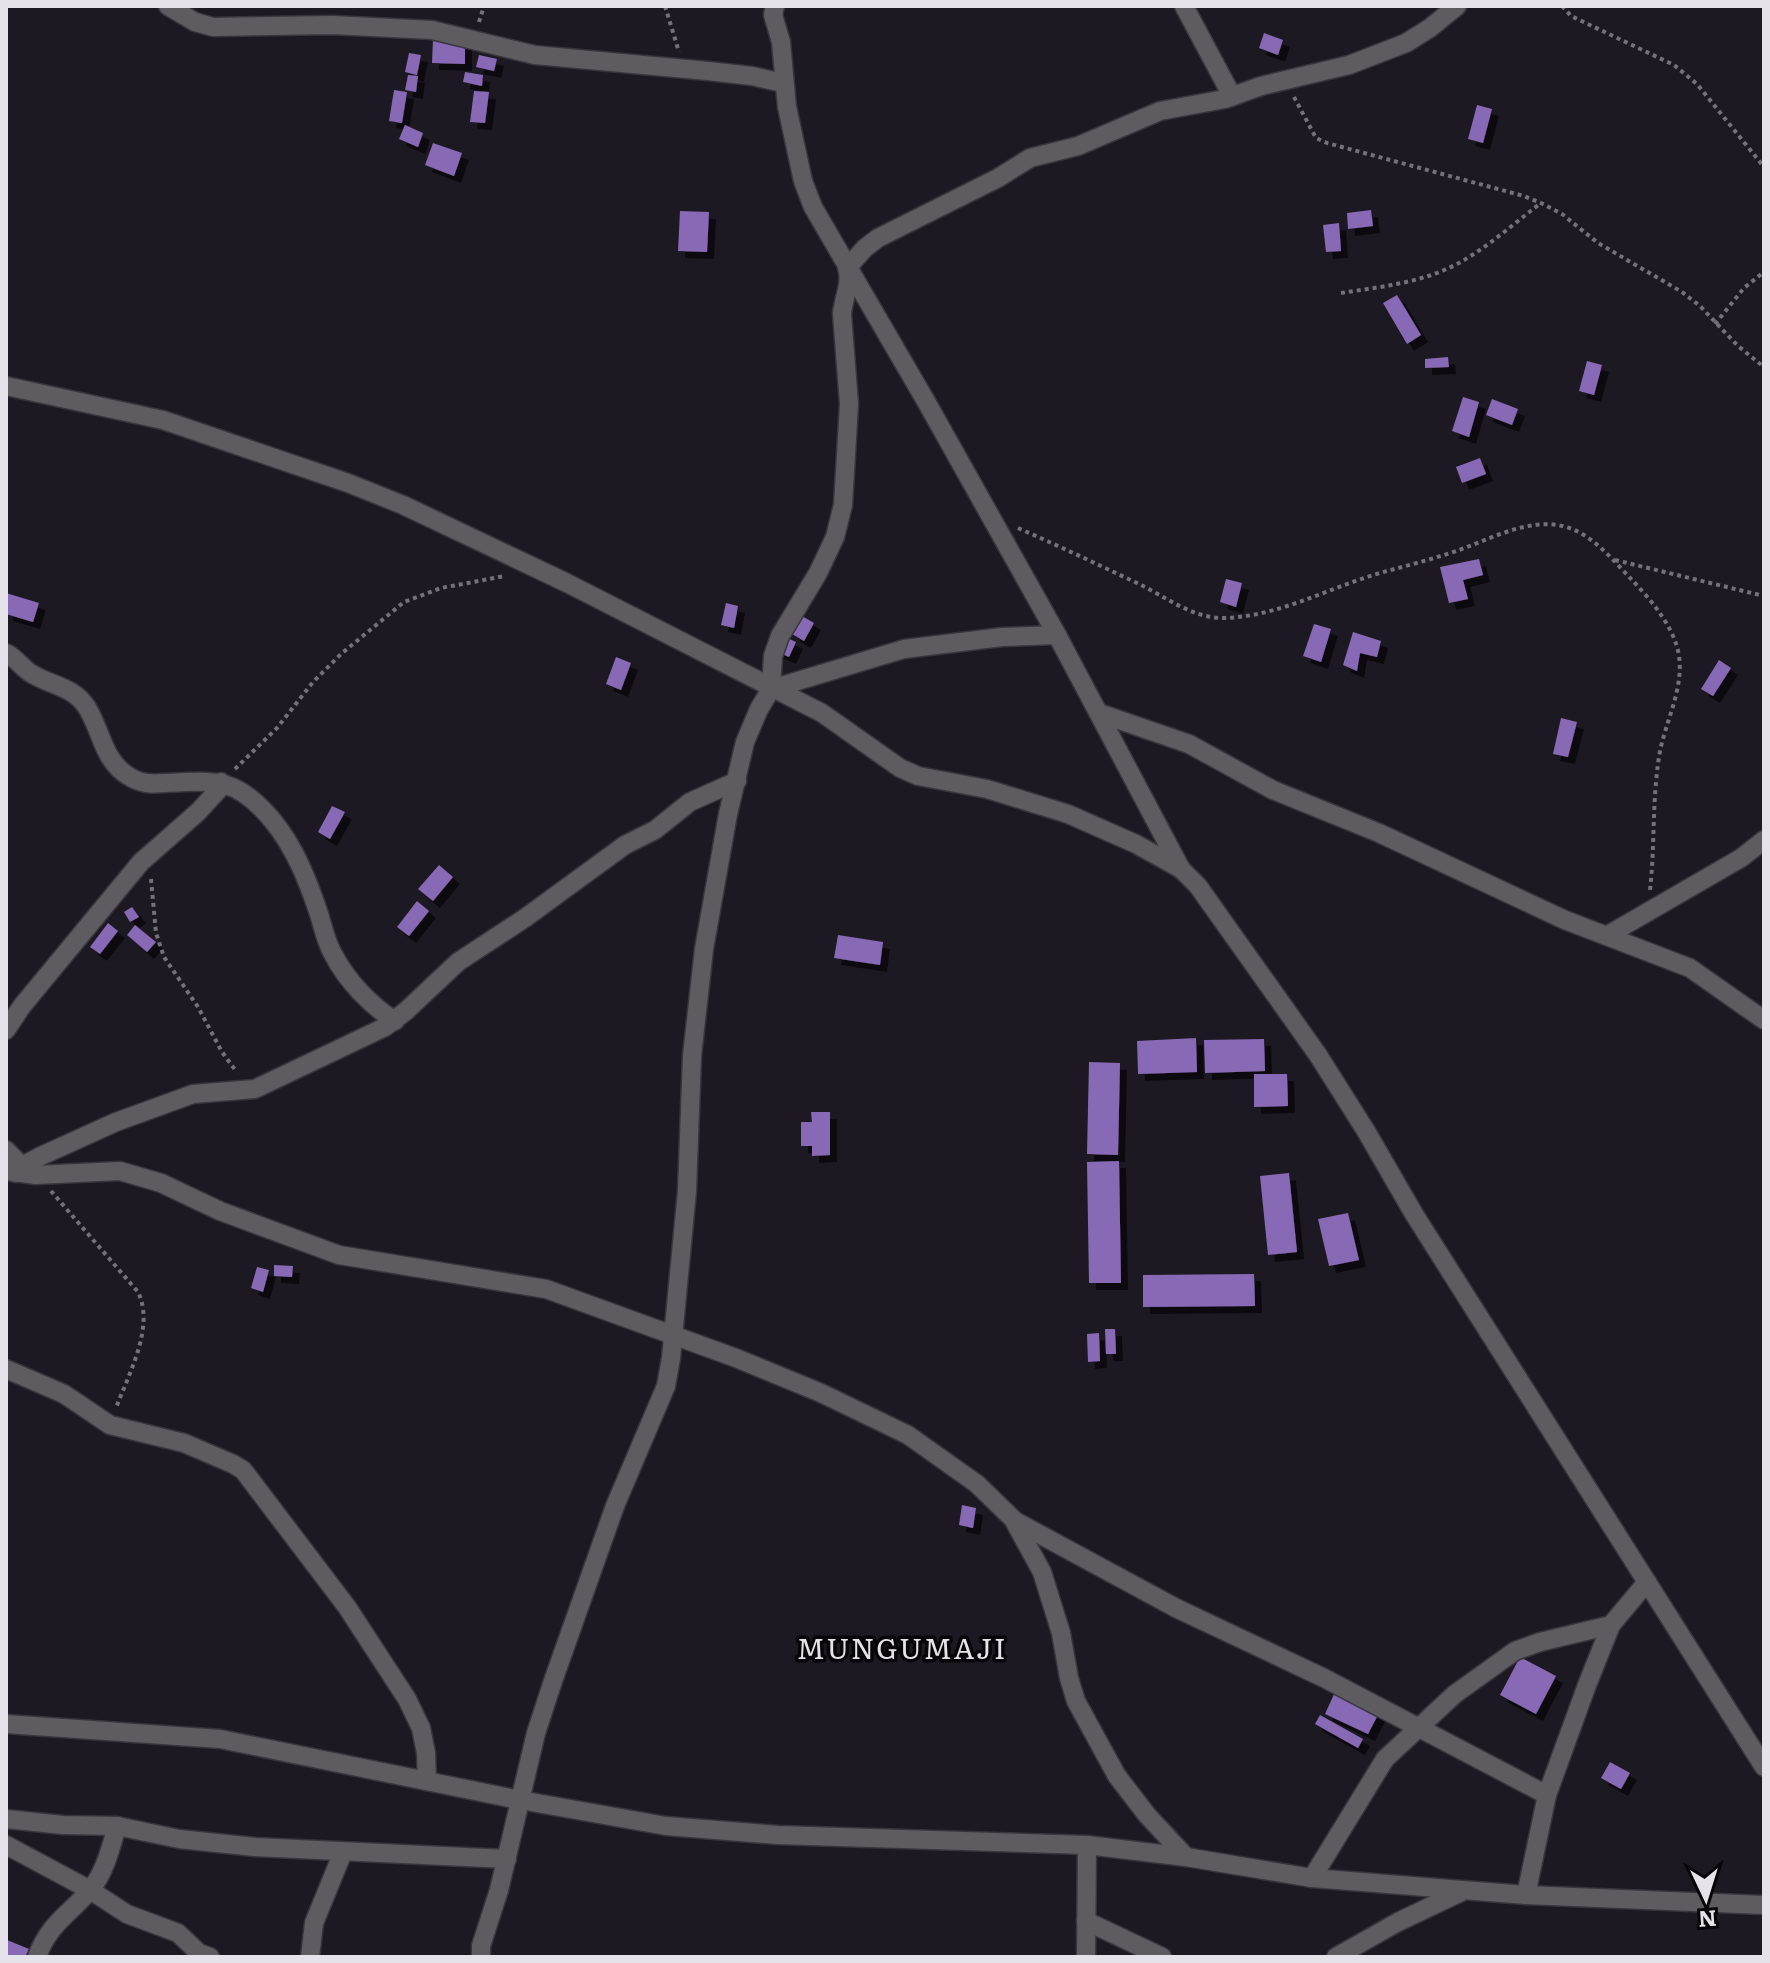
<svg xmlns="http://www.w3.org/2000/svg" width="1770" height="1963" font-family="Literata,serif">
	<defs>
		<filter id="shadow"><feDropShadow dx="7" dy="7" stdDeviation="0" flood-color="#0009"/></filter>
	</defs>
	<rect width="100%" height="100%" fill="#1d1922"/>
	<g fill="#8869b5" filter="url(#shadow)">
		<polygon points="1264,33 1283,40 1278,55 1259,48"/>
		<polygon points="433,39 465,39 465,64 432,63"/>
		<polygon points="409,53 421,55 417,75 405,72"/>
		<polygon points="479,55 497,59 494,71 476,67"/>
		<polygon points="465,72 483,75 482,86 463,82"/>
		<polygon points="408,75 418,76 416,92 405,90"/>
		<polygon points="394,90 407,92 402,123 389,121"/>
		<polygon points="474,91 489,92 485,123 470,122"/>
		<polygon points="1477,105 1492,109 1483,143 1468,139"/>
		<polygon points="405,125 423,133 418,147 399,139"/>
		<polygon points="433,143 462,153 454,176 425,165"/>
		<polygon points="1371,210 1373,226 1348,229 1347,213"/>
		<polygon points="680,211 709,212 707,252 678,251"/>
		<polygon points="1339,223 1341,251 1326,252 1323,225"/>
		<polygon points="1397,295 1421,335 1407,344 1383,303"/>
		<polygon points="1448,357 1449,367 1425,368 1425,359"/>
		<polygon points="1587,361 1602,365 1594,395 1579,391"/>
		<polygon points="1463,397 1479,402 1469,437 1452,431"/>
		<polygon points="1492,399 1518,409 1512,425 1486,415"/>
		<polygon points="1480,458 1486,474 1462,483 1456,467"/>
		<polygon points="1479,559 1483,575 1463,580 1468,599 1449,603 1440,567"/>
		<polygon points="1226,579 1242,583 1236,607 1220,602"/>
		<polygon points="6,593 39,603 33,622 6,614"/>
		<polygon points="726,603 738,606 734,628 721,625"/>
		<polygon points="802,616 814,623 804,641 792,634"/>
		<polygon points="1314,624 1331,629 1321,662 1303,656"/>
		<polygon points="1353,632 1381,641 1377,657 1360,653 1357,671 1343,665"/>
		<polygon points="783,636 796,642 789,657 776,651"/>
		<polygon points="616,657 631,663 621,690 606,684"/>
		<polygon points="1719,660 1731,668 1713,696 1701,689"/>
		<polygon points="1561,718 1577,722 1568,757 1553,754"/>
		<polygon points="332,806 345,812 330,839 318,832"/>
		<polygon points="439,865 453,877 433,901 418,889"/>
		<polygon points="417,901 429,911 409,936 397,927"/>
		<polygon points="132,907 139,917 130,922 124,912"/>
		<polygon points="108,923 118,931 100,954 90,947"/>
		<polygon points="135,925 156,942 147,952 127,935"/>
		<polygon points="838,935 883,942 880,965 834,958"/>
		<polygon points="1196,1038 1197,1072 1138,1074 1137,1041"/>
		<polygon points="1264,1039 1265,1071 1205,1073 1204,1040"/>
		<polygon points="1089,1062 1120,1063 1118,1155 1087,1154"/>
		<polygon points="1254,1074 1287,1074 1288,1106 1254,1107"/>
		<polygon points="811,1112 830,1112 830,1155 812,1156 812,1146 801,1146 801,1122 812,1122"/>
		<polygon points="1119,1161 1121,1283 1089,1283 1087,1162"/>
		<polygon points="1289,1173 1297,1252 1268,1255 1260,1176"/>
		<polygon points="1348,1213 1359,1260 1329,1266 1318,1219"/>
		<polygon points="274,1265 293,1266 292,1277 274,1276"/>
		<polygon points="257,1267 269,1270 263,1292 251,1288"/>
		<polygon points="1254,1274 1255,1306 1143,1307 1143,1275"/>
		<polygon points="1105,1329 1115,1329 1116,1354 1106,1354"/>
		<polygon points="1099,1333 1100,1361 1088,1362 1087,1334"/>
		<polygon points="962,1505 976,1508 973,1528 959,1525"/>
		<polygon points="1520,1657 1556,1676 1536,1714 1500,1695"/>
		<polygon points="1336,1690 1380,1711 1368,1734 1325,1714"/>
		<polygon points="1320,1715 1363,1739 1358,1748 1315,1724"/>
		<polygon points="1610,1762 1630,1773 1621,1789 1601,1778"/>
		<polygon points="7,1940 29,1949 25,1957 6,1957"/>
	</g>
	<g fill="none" stroke-linecap="round" stroke-linejoin="round">
		<g stroke="#39353e" stroke-width="21">
			<g id="street">
				<polyline points="168,6 195,22 213,27 332,25 432,30 535,55 708,71 752,76 783,83"/>
				<polyline points="775,6 773,15 781,42 787,107 803,181 813,207 927,403 1057,635 1181,869 1198,886 1318,1055 1366,1131 1414,1214 1764,1767"/>
				<polyline points="1184,6 1232,96"/>
				<polyline points="6,386 163,420 348,483 403,505 567,583 822,713 900,768 918,776 987,789 1068,814 1136,844 1181,869"/>
				<path d="M 6,653 C 17,658 23,670 34,675 C 53,686 73,687 86,706 C 102,730 102,761 130,777 C 141,784 152,784 165,783 C 216,780 238,778 273,821 C 295,848 308,881 319,914 C 323,927 326,942 333,954 C 347,981 370,1005 395,1021"/>
				<polyline points="771,689 904,649 1002,637 1057,635"/>
				<polyline points="1099,713 1189,744 1273,790 1379,833 1565,920 1690,968 1764,1020"/>
				<polyline points="1608,935 1741,858 1764,840"/>
				<polyline points="6,1030 22,1006 141,862 198,812 221,787 221,782"/>
				<polyline points="6,1150 22,1166"/>
				<polyline points="6,1171 36,1175 120,1171 161,1183 220,1211 339,1255 546,1289 736,1358 821,1393 908,1435 977,1484 1013,1519 1042,1572 1061,1633 1069,1678 1076,1701 1117,1776 1147,1815 1186,1857"/>
				<polyline points="16,1173 22,1166 41,1156 116,1122 193,1094 255,1089 385,1027 406,1011 458,962 525,918 625,845 655,830 690,802 737,781"/>
				<polyline points="6,1369 64,1394 110,1425 184,1443 233,1464 243,1470 347,1607 407,1699 421,1728 426,1753 427,1781"/>
				<polyline points="1015,1521 1176,1608 1324,1678 1547,1795"/>
				<polyline points="6,1724 220,1739 520,1800 666,1826 778,1835 1087,1845 1186,1857 1312,1878 1526,1895 1764,1905"/>
				<polyline points="6,1819 63,1825 117,1826 179,1839 255,1847 507,1859"/>
				<polyline points="6,1845 90,1890 127,1914 178,1933 199,1953 210,1957"/>
				<polyline points="1312,1878 1385,1759 1455,1694 1515,1651 1540,1642 1611,1625"/>
				<polyline points="1526,1895 1547,1795 1587,1685 1611,1625 1647,1582"/>
				<polyline points="1086,1921 1162,1957"/>
				<path d="M 37,1957 C 49,1923 70,1914 91,1889 C 105,1872 111,1847 117,1826"/>
				<polyline points="310,1957 314,1923 343,1852"/>
				<path d="M 481,1957 L 481,1946 L 499,1890 L 536,1733 L 553,1681 L 615,1506 L 666,1386 L 671,1358 L 687,1191 L 692,1056 L 704,949 L 728,814 L 745,742 L 759,709 L 771,689 L 773,656 L 780,636 L 818,573 L 835,537 L 843,505 L 849,404 L 842,314 C 843,299 852,283 847,268 L 865,248 L 878,238 L 998,178 L 1030,158 L 1078,146 L 1160,111 L 1225,99 L 1261,86 L 1349,65 L 1406,43 L 1430,28 L 1457,6"/>
				<polyline points="1086,1957 1087,1845"/>
				<polyline points="1336,1957 1398,1922 1461,1892"/>
			</g>
		</g>
		<g stroke="#747179" stroke-width="4" stroke-dasharray="4 4" stroke-linecap="butt">
			<polyline points="665,6 679,52"/>
			<polyline points="1562,6 1571,16 1674,65 1697,84 1764,167"/>
			<polyline points="479,22 484,6"/>
			<polyline points="1294,97 1316,138 1327,143 1524,196 1541,203 1562,214 1598,243 1682,292 1700,306 1738,346 1764,367"/>
			<path d="M 1341,293 C 1379,287 1420,283 1455,265 C 1486,249 1513,224 1541,203"/>
			<polyline points="1715,324 1744,288 1764,272"/>
			<path d="M 1018,528 C 1059,546 1099,565 1139,584 C 1166,597 1192,618 1223,618 C 1278,617 1328,588 1380,573 C 1405,566 1430,560 1456,551 C 1489,540 1530,516 1566,527 C 1592,534 1614,561 1632,580 C 1651,600 1675,628 1679,656 C 1684,690 1664,724 1659,757 C 1652,801 1655,846 1650,890"/>
			<polyline points="1615,560 1764,596"/>
			<polyline points="235,769 277,728 313,682 341,654 404,602 441,588 505,576"/>
			<polyline points="151,879 156,933 164,957 198,1007 222,1052 236,1071"/>
			<path d="M 51,1191 L 138,1292 C 155,1327 129,1373 116,1408"/>
		</g>
		<use href="#street" stroke="#5e5c61" stroke-width="18"/>
	</g>
	<g text-anchor="middle" dominant-baseline="central" stroke-width="7" stroke-linejoin="round" paint-order="stroke">
		<g font-size="28" letter-spacing="2" fill="#e5e2e9" stroke="#060509">
			<text x="902" y="1647">MUNGUMAJI</text>
		</g>
	</g>
	<rect width="1770" height="1963" fill="none" stroke="#e5e2e9" stroke-width="16"/>
	<g transform="translate(1706 1899) rotate(176)" stroke="#060509" stroke-width="6" paint-order="stroke">
	<path d="M0-6L14 30L0 20L-14 30Z" fill="#e5e2e9"/>
	<text y="-12" font-size="22" font-weight="bold" text-anchor="middle" fill="#e5e2e9">N</text>
	</g>
</svg>
